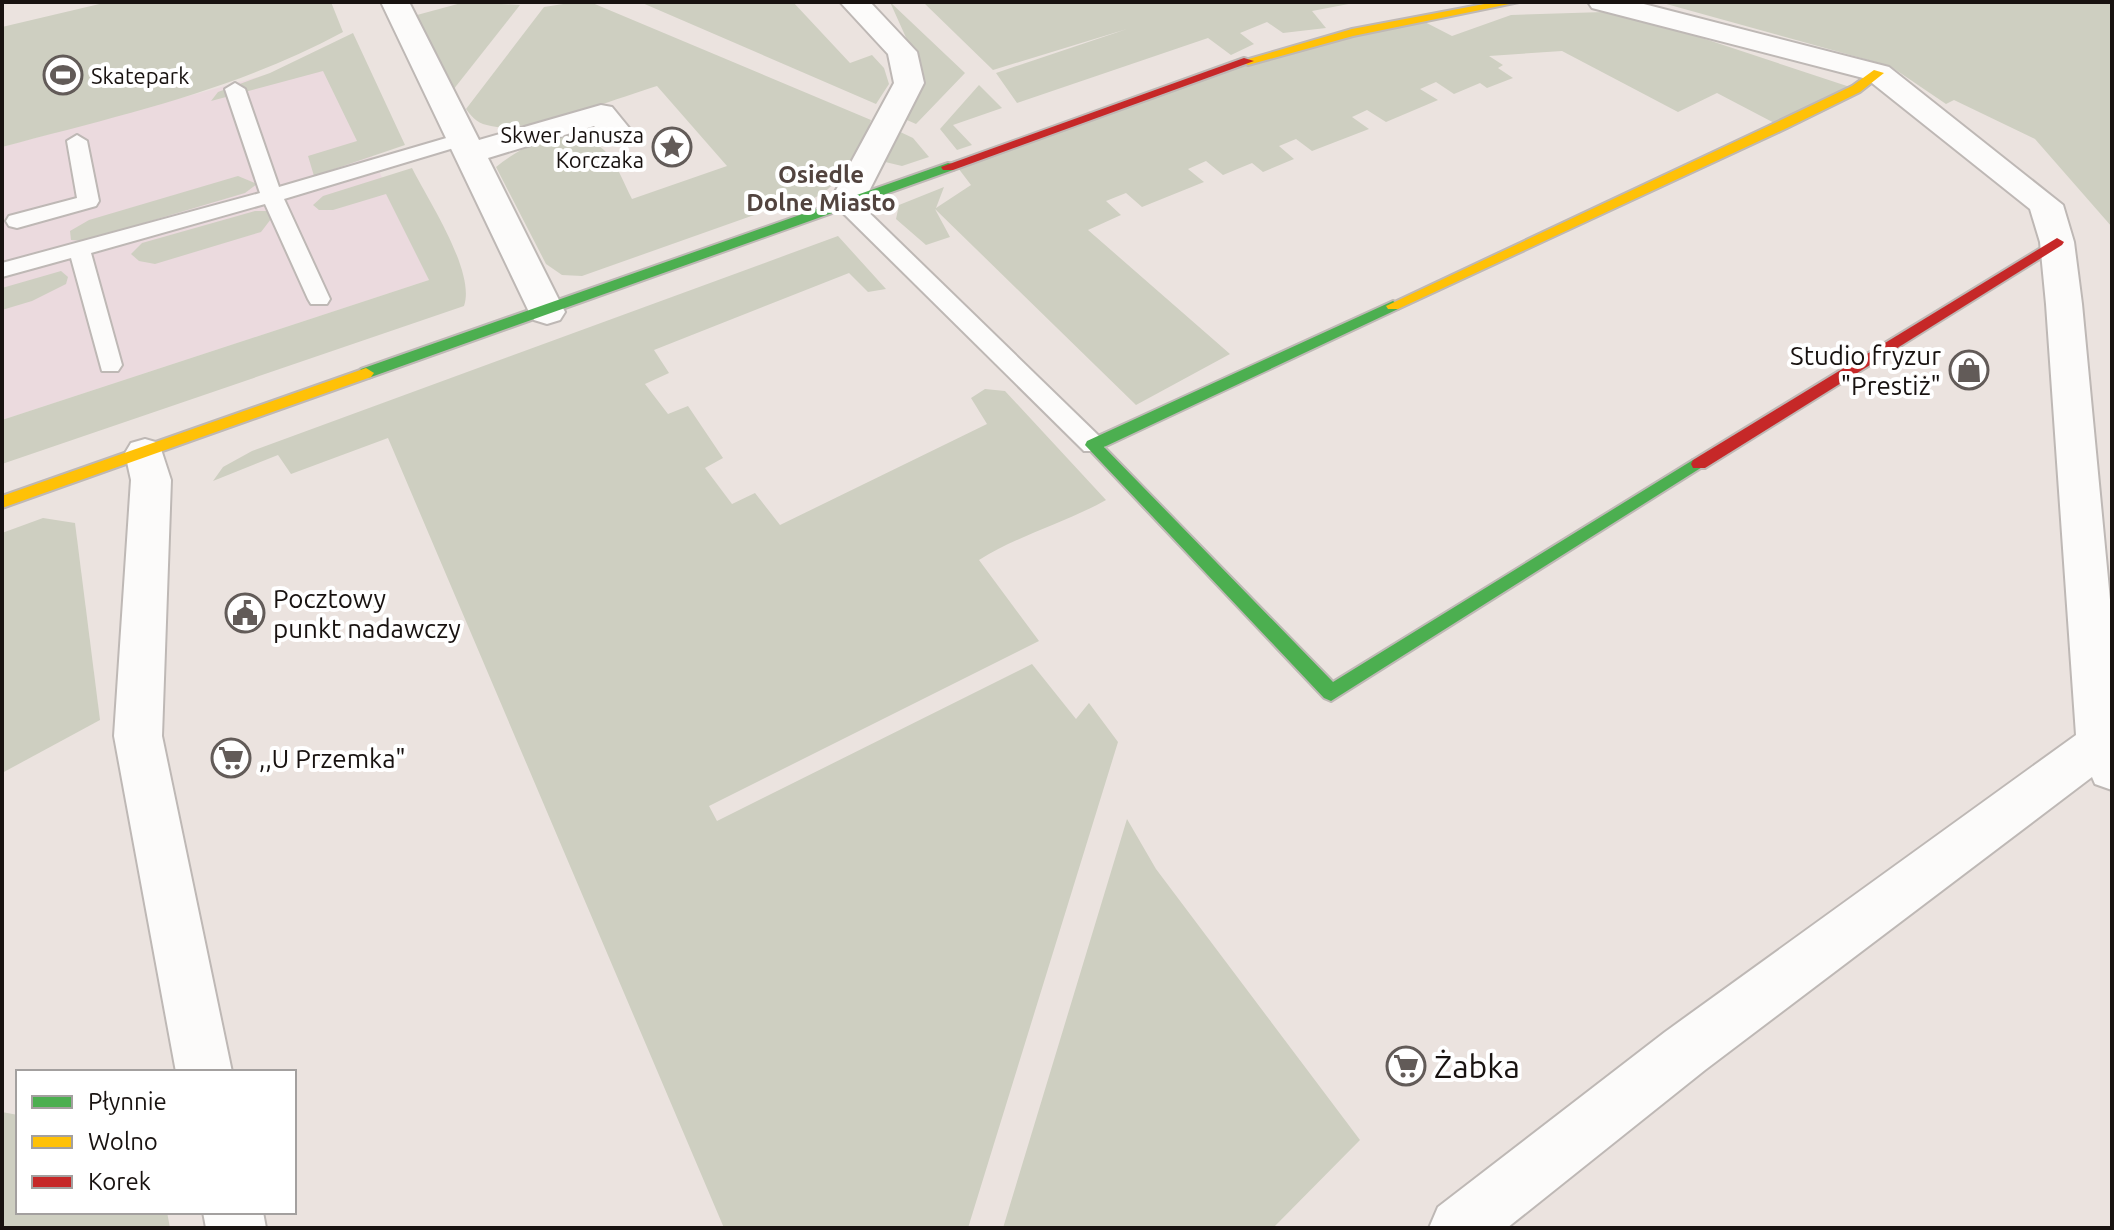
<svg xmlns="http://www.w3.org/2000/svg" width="2114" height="1230" font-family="Ubuntu,sans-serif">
	<rect width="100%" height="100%" fill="#ebe3df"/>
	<polygon fill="#ebdade" points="327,58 429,280 2,420 2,147"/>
	<g fill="#cecfc1">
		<path d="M 108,2 L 331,2 L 343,32 C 233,91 121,115 2,147 L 2,27 Z"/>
		<polygon points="465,2 520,5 453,90 417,15"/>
		<path d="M 576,2 L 590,2 L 871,120 C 863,145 839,188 814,198 C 807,201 796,202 788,203 L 582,276 L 562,275 L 546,264 L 496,167 C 525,144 570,119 604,150 C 616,161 624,184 632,199 L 727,166 L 657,86 C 620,97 525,135 491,126 C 479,124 473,119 466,109 L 544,7 Z"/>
		<polygon points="640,2 793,2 850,63 872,55 884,68 889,84 876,104"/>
		<polygon points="890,2 965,73 916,124 900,117 921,71"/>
		<polygon points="923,2 1359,2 1312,11 1326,28 1283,33 1267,22 1240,33 1254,44 1231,55 1208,38 1017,103 996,73 1127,29 993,70"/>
		<polygon points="1659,2 2112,2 2112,227 2035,139 1954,100 1946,104 1890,66"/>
		<polygon points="1604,12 1696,36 1856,89 1780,126 1717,93 1678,112 1562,51 1489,56 1503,65 1498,68 1513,78 1487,88 1480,83 1454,94 1436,82 1420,89 1438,100 1386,122 1367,110 1352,117 1369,129 1312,151 1296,139 1279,146 1294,159 1263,172 1252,163 1223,175 1206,161 1188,169 1204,182 1142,207 1126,193 1106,201 1121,215 1088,230 1230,354 1136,405 935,209 950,237 926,245 896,219 899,205 944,187 936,208 971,185 955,164 1268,54 1419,19 1452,36 1511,15"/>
		<polygon points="353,33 405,145 314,176 308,156 357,141 323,71 211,101 218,92 270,73"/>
		<polygon points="979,85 1002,108 953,125 972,145 957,150 940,129"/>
		<polygon points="894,129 913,138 929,157 902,166 877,160"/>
		<path d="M 412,168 C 428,200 476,272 464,306 L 2,464 L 2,420 L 429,280 L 386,194 L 333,210 L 319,210 L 313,205 L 323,196 Z"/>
		<polygon points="238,176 257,184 245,193 83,241 71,240 70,231 89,220"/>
		<polygon points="255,211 269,211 271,219 261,232 155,264 139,261 131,254 142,243"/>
		<path d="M 838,236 L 886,289 L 868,292 L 849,273 L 654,350 L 669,373 L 645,384 L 668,414 L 688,406 L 723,458 L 705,468 L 732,504 L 755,493 L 780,525 L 987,424 L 971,398 L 985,389 L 1005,391 L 1106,500 C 1065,523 1019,535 979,560 L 1039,641 L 709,806 L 717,821 L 1032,664 L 1076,719 L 1089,703 L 1118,742 L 968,1228 L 724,1228 L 388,438 L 291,474 L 278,455 L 213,481 L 223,467 L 252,451 Z"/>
		<polygon points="61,271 68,277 66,284 32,301 2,310 2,288"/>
		<polygon points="43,518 75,523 100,720 2,773 2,533"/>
		<polygon points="1127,819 1156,869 1360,1140 1273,1228 1003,1228"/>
		<polygon points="2,1112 18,1115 18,1212 167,1212 170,1228 2,1228"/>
	</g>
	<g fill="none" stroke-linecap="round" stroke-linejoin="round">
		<g stroke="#beb8b5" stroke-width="4">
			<g id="lane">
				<polygon points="235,83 245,89 279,187 460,134 470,140 467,144 284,199 330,299 327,304 311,304 308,299 265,204 91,253 122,365 118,371 102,371 71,258 2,277 2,263 260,193 225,89"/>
				<polygon points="77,135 87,141 99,201 96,206 17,228 9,226 6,221 9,216 77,198 67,141"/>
				<polygon points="846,197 854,198 1102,439 1106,445 1102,451 1084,451 838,208 835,203 838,198"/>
			</g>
		</g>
		<g stroke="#beb8b5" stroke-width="4">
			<g id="street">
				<path d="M 381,2 L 409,2 L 479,140 L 601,105 L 612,107 L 634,134 L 629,141 C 611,145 606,139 594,126 L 488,158 L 565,312 L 560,320 L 547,324 L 534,320 L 529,312 Z"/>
				<polygon points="840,2 870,2 917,52 924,83 863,203 858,210 846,213 834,210 829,203 894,83 888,54"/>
				<polygon points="1588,2 1636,2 1889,67 2063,205 2074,242 2082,304 2112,621 2112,790 2095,784 2092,777 1705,1070 1507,1228 1429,1228 1438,1207 1665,1032 2076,735 2046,304 2040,242 2030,209 1867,79 1592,8"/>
				<polygon points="145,439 159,443 171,480 162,736 232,1072 176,1072 114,736 131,480 125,453 131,443"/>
				<polygon points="203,1212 263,1212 266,1228 206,1228"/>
			</g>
		</g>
		<g stroke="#beb8b5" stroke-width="4">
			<g id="fast">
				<polygon points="948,163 953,164 953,170 371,377 366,378 358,373 361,369"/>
				<polygon points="1393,301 1400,306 1398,309 1104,447 1333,682 1693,460 1705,460 1707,464 1331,701 1324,698 1085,445 1087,441"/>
			</g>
		</g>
		<g stroke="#beb8b5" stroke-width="4">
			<g id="slow">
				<polygon points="1495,2 1519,2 1353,36 1248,65 1242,61 1352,29"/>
				<polygon points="1874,70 1884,73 1860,92 1785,129 1398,309 1388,309 1386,306 1775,123 1852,86"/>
				<polygon points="366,368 374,373 371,377 2,508 2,496"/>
			</g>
		</g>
		<g stroke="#beb8b5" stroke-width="4">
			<g id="jam">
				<polygon points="1244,58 1254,61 953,170 943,170 941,167"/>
				<polygon points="2057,238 2064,242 2062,245 1705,468 1693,468 1691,464 1693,460"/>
			</g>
		</g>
		<use href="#lane" fill="#fcfbfa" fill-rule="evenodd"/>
		<use href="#street" fill="#fcfbfa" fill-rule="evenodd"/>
		<use href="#fast" fill="#4caf50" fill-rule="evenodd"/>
		<use href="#slow" fill="#ffc107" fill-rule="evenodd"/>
		<use href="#jam" fill="#c62828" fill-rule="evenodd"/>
	</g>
	<defs>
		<g id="stadium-ring" transform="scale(2)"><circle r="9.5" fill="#fff" stroke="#625b58" stroke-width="1.5"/><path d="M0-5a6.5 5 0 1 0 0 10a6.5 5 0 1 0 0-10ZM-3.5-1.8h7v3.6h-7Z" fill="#625b58"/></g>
		<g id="sight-ring" transform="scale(2)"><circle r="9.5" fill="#fff" stroke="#625b58" stroke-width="1.5"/><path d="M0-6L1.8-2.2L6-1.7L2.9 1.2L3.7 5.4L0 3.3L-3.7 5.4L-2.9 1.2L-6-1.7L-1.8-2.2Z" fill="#625b58"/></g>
		<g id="shop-ring" transform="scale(2)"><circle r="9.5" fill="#fff" stroke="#625b58" stroke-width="1.5"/><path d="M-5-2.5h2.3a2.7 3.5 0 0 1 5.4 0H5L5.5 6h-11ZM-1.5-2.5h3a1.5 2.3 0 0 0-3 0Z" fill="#625b58"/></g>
		<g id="civic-ring" transform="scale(2)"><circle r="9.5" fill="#fff" stroke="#625b58" stroke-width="1.5"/><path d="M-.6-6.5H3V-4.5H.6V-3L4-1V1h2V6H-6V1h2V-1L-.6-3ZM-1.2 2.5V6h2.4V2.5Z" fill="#625b58"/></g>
		<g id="supermarket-ring" transform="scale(2)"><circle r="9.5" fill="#fff" stroke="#625b58" stroke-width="1.5"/><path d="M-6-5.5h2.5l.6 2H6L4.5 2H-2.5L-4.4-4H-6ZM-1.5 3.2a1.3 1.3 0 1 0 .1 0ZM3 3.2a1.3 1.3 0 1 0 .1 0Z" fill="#625b58"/></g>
	</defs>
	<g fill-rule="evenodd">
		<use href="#stadium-ring" x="63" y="75"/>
		<use href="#sight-ring" x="672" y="147"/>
		<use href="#shop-ring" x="1969" y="370"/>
		<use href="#civic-ring" x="245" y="613"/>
		<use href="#supermarket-ring" x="231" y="758"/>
		<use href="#supermarket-ring" x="1406" y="1066"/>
	</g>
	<g text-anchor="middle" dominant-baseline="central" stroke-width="8" stroke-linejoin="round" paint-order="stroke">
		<g font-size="22" fill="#181210" stroke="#fff" text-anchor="start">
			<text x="91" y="75">Skatepark</text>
			<text x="644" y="134" text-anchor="end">Skwer Janusza<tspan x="644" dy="25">Korczaka</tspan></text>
		</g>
		<g font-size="24" font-weight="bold" fill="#52443f" stroke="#fff">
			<text x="821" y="174">Osiedle<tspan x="821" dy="28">Dolne Miasto</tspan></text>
		</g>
		<g font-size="26" fill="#181210" stroke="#fff" text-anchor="start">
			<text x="1941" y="355" text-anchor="end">Studio fryzur<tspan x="1941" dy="30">"Prestiż"</tspan></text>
			<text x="273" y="598">Pocztowy<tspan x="273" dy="30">punkt nadawczy</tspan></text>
			<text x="259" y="758">,,U Przemka"</text>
		</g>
		<g font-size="32" fill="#181210" stroke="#fff" text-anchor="start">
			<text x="1434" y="1066">Żabka</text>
		</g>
	</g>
	<rect width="2114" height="1230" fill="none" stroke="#181210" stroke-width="8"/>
	<rect x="16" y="1070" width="280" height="144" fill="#ffffff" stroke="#a3a09f" stroke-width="2"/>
	<rect x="32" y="1096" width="40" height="12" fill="#4caf50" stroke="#a3a09f" stroke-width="2"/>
	<text x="88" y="1110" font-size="24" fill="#181210">Płynnie</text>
	<rect x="32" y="1136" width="40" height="12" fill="#ffc107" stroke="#a3a09f" stroke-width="2"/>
	<text x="88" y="1150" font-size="24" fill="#181210">Wolno</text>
	<rect x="32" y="1176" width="40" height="12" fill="#c62828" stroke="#a3a09f" stroke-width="2"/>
	<text x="88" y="1190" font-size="24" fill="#181210">Korek</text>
</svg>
